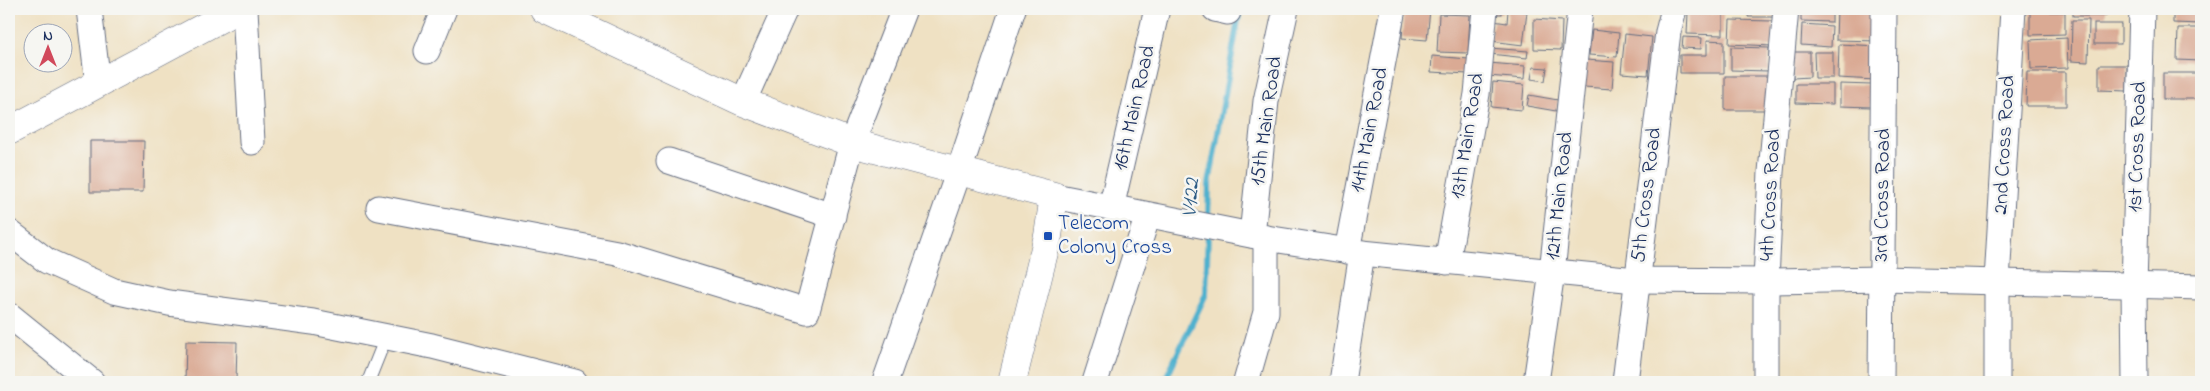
<svg xmlns="http://www.w3.org/2000/svg" width="2210" height="391" font-family="'Indie Flower',sans-serif">
	<rect width="100%" height="100%" fill="#f6f6f2"/>
	<filter id="ink" filterUnits="userSpaceOnUse"><feTurbulence type="fractalNoise" baseFrequency=".02" numOctaves="2"/><feDisplacementMap in="SourceGraphic" scale="10" xChannelSelector="R" yChannelSelector="G"/><feConvolveMatrix kernelMatrix="1 2 1 2 8 2 1 2 1" color-interpolation-filters="sRGB"/></filter>
	<filter id="wash" filterUnits="userSpaceOnUse"><feTurbulence type="fractalNoise" baseFrequency=".0096" numOctaves="4" result="noise"/><feDisplacementMap in="SourceGraphic" scale="20" xChannelSelector="R" yChannelSelector="G"/><feGaussianBlur stdDeviation="1.12" result="paint"/><feColorMatrix in="noise" values="0 0 0 0 0 0 0 0 0 0 0 0 0 0 0 0 0 1.4 0 .05"/><feComposite in="paint" operator="in"/></filter>
	<g filter="url(#wash)">
		<rect width="100%" height="100%" fill="#efe1c3"/>
		<g fill="none" stroke-linecap="round" stroke-linejoin="round">
			<g stroke="#4fb1ce" stroke-width="6">
				<polyline points="1208,220 1209,184 1240,9"/>
				<polyline points="1164,382 1206,294 1208,230"/>
			</g>
		</g>
		<g id="blocks">
			<g fill="#daaa94">
				<polygon points="1404,9 1430,9 1427,40 1402,38"/>
				<rect x="1492" y="9" width="10" height="5"/>
				<polygon points="1749,9 1780,9 1780,17 1748,17"/>
				<polygon points="1801,9 1832,9 1832,22 1801,21"/>
				<polygon points="1837,9 1879,9 1878,41 1836,40"/>
				<rect x="2073" y="9" width="33" height="7"/>
				<polygon points="2173,9 2201,9 2201,24 2173,23"/>
				<polygon points="1508,10 1527,12 1523,45 1491,41 1493,21 1507,23"/>
				<polygon points="2030,12 2065,12 2065,34 2030,35"/>
				<polygon points="1688,13 1723,14 1723,35 1687,34"/>
				<polygon points="1439,14 1470,15 1468,53 1437,52"/>
				<polygon points="1534,19 1562,21 1561,50 1534,49"/>
				<polygon points="1730,20 1773,21 1772,46 1729,44"/>
				<polygon points="2072,20 2089,20 2088,62 2071,61"/>
				<polygon points="1802,24 1832,26 1831,47 1801,45"/>
				<rect x="2094" y="24" width="27" height="20"/>
				<polygon points="2178,28 2201,28 2201,61 2177,60"/>
				<polygon points="1592,30 1619,33 1617,57 1589,55"/>
				<polygon points="1625,34 1652,37 1648,75 1621,73"/>
				<polygon points="1683,37 1702,38 1701,49 1682,48"/>
				<polygon points="2067,38 2068,68 2031,69 2030,40"/>
				<polygon points="1707,40 1724,41 1724,73 1680,73 1680,55 1707,55"/>
				<polygon points="1839,44 1878,46 1876,80 1838,78"/>
				<polygon points="1731,47 1769,48 1769,71 1731,70"/>
				<polygon points="1490,48 1528,51 1527,58 1490,54"/>
				<polygon points="1793,52 1810,52 1810,77 1793,78"/>
				<polygon points="1814,52 1833,52 1833,78 1815,78"/>
				<polygon points="1432,56 1469,59 1468,74 1431,72"/>
				<polygon points="1586,60 1614,62 1612,89 1584,87"/>
				<polygon points="1489,63 1525,66 1524,79 1488,76"/>
				<polygon points="2099,65 2127,65 2127,91 2099,90"/>
				<polygon points="1533,67 1547,68 1545,81 1531,79"/>
				<polygon points="2027,72 2066,72 2066,106 2026,106"/>
				<rect x="2163" y="73" width="38" height="26"/>
				<rect x="1725" y="76" width="43" height="34"/>
				<polygon points="1493,82 1524,85 1522,110 1491,107"/>
				<polygon points="1796,84 1833,84 1833,104 1796,103"/>
				<polygon points="1840,84 1872,85 1871,107 1840,106"/>
				<polygon points="1529,95 1558,100 1556,111 1527,106"/>
				<polygon points="90,141 144,141 143,192 90,192"/>
				<polygon points="186,341 237,342 236,382 185,382"/>
			</g>
		</g>
	</g>
	<g filter="url(#ink)">
		<use href="#blocks" fill-opacity="0" stroke="#656d81" stroke-width="1"/>
		<g fill="none" stroke-linecap="round" stroke-linejoin="round">
			<g stroke="#656d81" stroke-width="14">
				<polyline id="lane" points="368,382 386,337"/>
			</g>
			<g stroke="#656d81" stroke-width="27">
				<g id="street">
					<polyline points="89,9 98,84"/>
					<polyline points="245,9 252,142"/>
					<polyline points="1215,9 1228,12"/>
					<polyline points="427,51 444,9"/>
					<polyline points="743,102 785,9"/>
					<polyline points="669,161 833,216"/>
					<polyline points="1054,196 1266,238 1362,253 1636,280 1766,281 1882,279 2201,287"/>
					<polyline points="379,208 617,253 807,311 852,143 904,9"/>
					<polyline points="1111,208 1157,9"/>
					<polyline points="9,232 47,261 114,291 169,303 313,322 432,346 575,382"/>
					<polyline points="1252,235 1266,101 1286,9"/>
					<polyline points="1347,251 1393,9"/>
					<polyline points="1447,262 1477,94 1485,9"/>
					<polyline points="9,315 92,382"/>
					<polyline points="885,382 959,171 1013,9"/>
					<polyline points="1095,382 1148,215"/>
					<polyline points="1246,382 1266,312 1266,238"/>
					<polyline points="1342,382 1362,253"/>
					<polyline points="1536,382 1552,272 1580,9"/>
					<polyline points="1625,382 1668,32 1674,9"/>
					<polyline points="1766,382 1766,281 1771,172 1786,9"/>
					<polyline points="1881,382 1884,9"/>
					<polyline points="1997,382 1997,281 2013,9"/>
					<polyline points="2135,382 2134,286 2142,9"/>
				</g>
			</g>
			<g stroke="#656d81" stroke-width="29">
				<g id="secondary">
					<polyline points="544,9 743,102 852,143 1054,196 1048,236 1012,382"/>
					<polyline points="9,131 238,9"/>
				</g>
			</g>
			<use href="#lane" stroke="#fff" stroke-width="12"/>
			<use href="#street" stroke="#fff" stroke-width="25"/>
			<use href="#secondary" stroke="#fff" stroke-width="28"/>
		</g>
	</g>
	<rect fill="#1a4fb4" stroke="#f6f6f2" stroke-width="2" x="1043" y="231" width="10" height="10" rx="2.5"/>
	<g text-anchor="middle" dominant-baseline="central" stroke-width="5" stroke-linejoin="round" paint-order="stroke">
		<g font-size="21" fill="#1b2f5e" stroke="#f6f6f2">
			<text transform="translate(1135 108) rotate(-77)">16th Main Road</text>
			<text transform="translate(1267 121) rotate(-82)">15th Main Road</text>
			<text transform="translate(1370 130) rotate(-79)">14th Main Road</text>
			<text transform="translate(1468 136) rotate(-81)">13th Main Road</text>
			<text transform="translate(2005 145) rotate(-87)">2nd Cross Road</text>
			<text transform="translate(2138 147) rotate(-88)">1st Cross Road</text>
			<text transform="translate(1647 195) rotate(-83)">5th Cross Road</text>
			<text transform="translate(1771 195) rotate(-87)">4th Cross Road</text>
			<text transform="translate(1883 195) rotate(-89)">3rd Cross Road</text>
			<text transform="translate(1560 196) rotate(-84)">12th Main Road</text>
		</g>
		<g font-size="21" fill="#164399" stroke="#f6f6f2" text-anchor="start">
			<text x="1058" y="224">Telecom<tspan x="1058" dy="24">Colony Cross</tspan></text>
		</g>
		<g font-size="22" font-style="italic" fill="#2d5c85" stroke="#f6f6f2">
			<text transform="translate(1192 198) rotate(-86)">V122</text>
		</g>
	</g>
	<rect width="2210" height="391" fill="none" stroke="#f6f6f2" stroke-width="30"/>
	<g transform="translate(48 48)"><circle r="24" fill="#f6f6f2" stroke="#9ea6b7"/>
	<path d="M0-4L9 19L0 12L-9 19Z" fill="#d1495b"/>
	<text y="-8" font-size="14" font-weight="bold" text-anchor="middle" fill="#1b2f5e">N</text>
	</g>
</svg>
